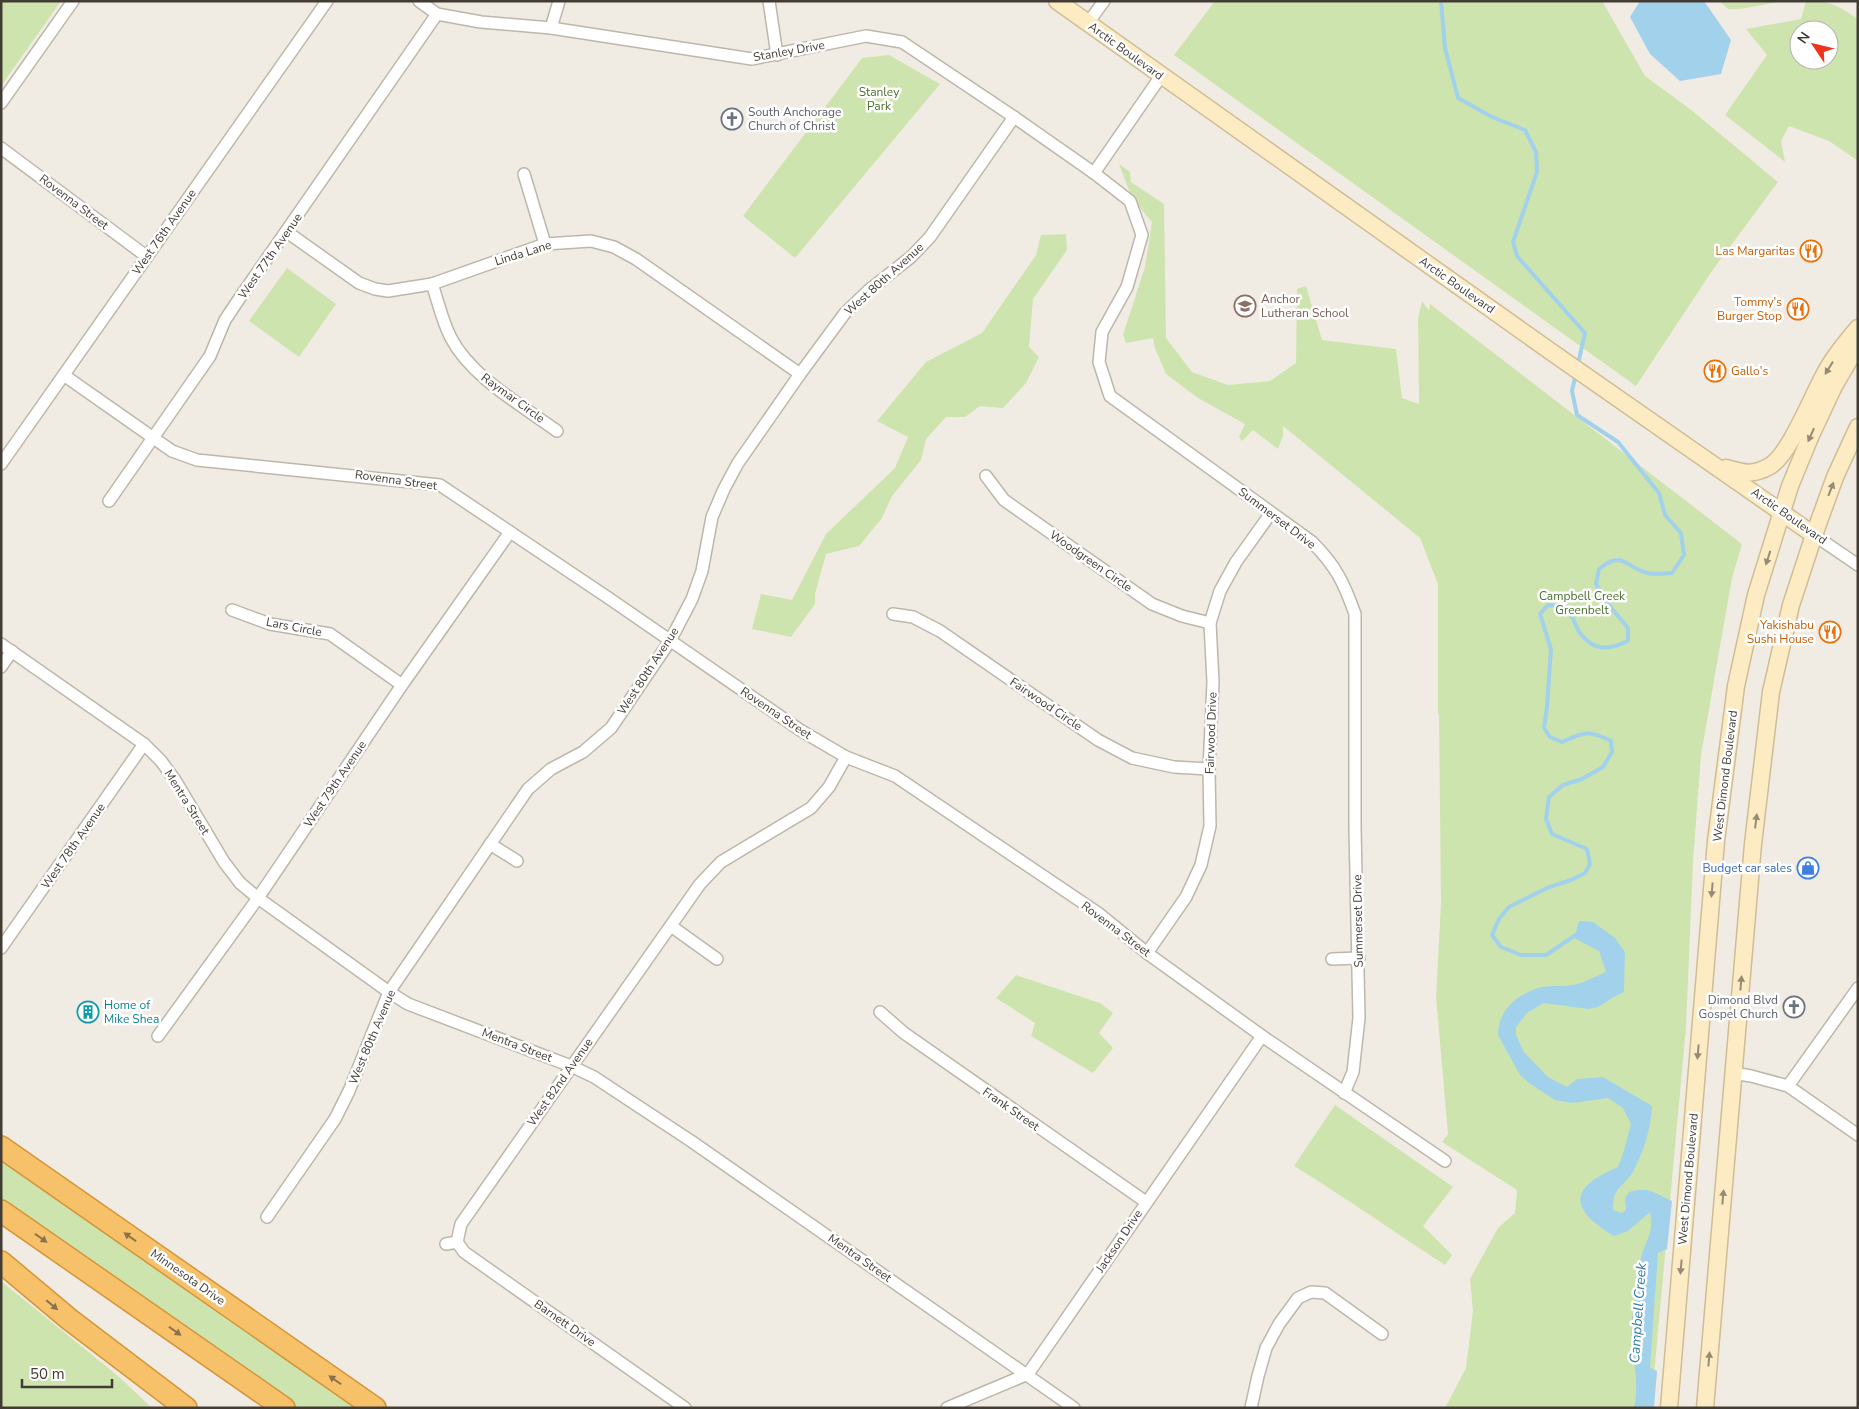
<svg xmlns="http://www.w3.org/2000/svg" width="1859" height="1409" font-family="'Nunito Sans',sans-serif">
	<rect width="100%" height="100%" fill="#f1ece3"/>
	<g fill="#cee4ae" fill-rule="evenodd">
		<polygon points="1,1 61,1 1,86"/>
		<polygon points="1215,1 1602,1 1645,76 1690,109 1778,182 1712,271 1636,386 1174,55"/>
		<polygon points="1719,1 1784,1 1740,9 1728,9"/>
		<path d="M 1806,1 C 1831,1 1837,5 1858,19 L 1858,161 L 1829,141 L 1789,126 L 1781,141 L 1785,162 L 1725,115 L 1767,55 L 1746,29 L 1801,19 ZM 1799,30 L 1829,30 L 1829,60 L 1799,60 Z"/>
		<polygon points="889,55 940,84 795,258 743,216 862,58"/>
		<polygon points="1119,164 1130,172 1131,182 1164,204 1166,338 1192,372 1228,385 1270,381 1296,363 1297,289 1306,286 1322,340 1396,349 1402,398 1419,404 1418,319 1422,301 1429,311 1430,304 1742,544 1732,578 1701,755 1693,862 1686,1027 1651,1408 1445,1408 1466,1368 1473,1311 1470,1279 1498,1228 1515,1213 1517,1190 1442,1142 1448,1134 1436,997 1441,904 1439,714 1438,714 1438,584 1420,538 1283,426 1283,436 1278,449 1253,430 1242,441 1239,437 1245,424 1198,398 1166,374 1155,348 1153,338 1126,343 1123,335 1145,267 1152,222 1132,198"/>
		<polygon points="1066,234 1067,250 1033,299 1029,347 1039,357 1026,383 1003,408 980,406 965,417 946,417 926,439 921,460 892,496 882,518 859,546 826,554 815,594 815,604 791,637 752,629 761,594 792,600 826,534 895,468 908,437 877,421 926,362 982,333 1036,255 1041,235"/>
		<polygon points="287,268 336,304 299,357 249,321"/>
		<polygon points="1016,975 1100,1003 1113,1013 1099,1033 1113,1048 1093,1073 1031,1036 1035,1023 996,998"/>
		<path d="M 1335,1105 L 1453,1187 L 1423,1226 L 1452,1255 L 1445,1265 C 1394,1232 1345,1197 1294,1166 Z"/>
		<polygon points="1,1161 357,1408 299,1408 1,1201"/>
		<polygon points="1,1281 118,1376 152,1408 1,1408"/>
	</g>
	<g fill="#a2d1ec">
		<polygon points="1640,1 1704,1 1731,40 1721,74 1680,81 1650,54 1630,17"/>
		<path d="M 1579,921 L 1593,922 L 1615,938 L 1625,952 L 1624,992 L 1612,998 L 1598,1007 L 1588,1009 L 1544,1003 L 1527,1013 L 1516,1027 L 1516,1035 L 1524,1052 L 1548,1077 L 1567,1087 L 1577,1079 L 1603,1077 L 1652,1106 C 1651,1129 1644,1150 1634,1170 C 1624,1189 1613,1184 1613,1210 L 1622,1213 L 1626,1210 L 1625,1198 L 1629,1192 C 1651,1186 1653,1193 1672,1201 L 1667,1249 L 1658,1253 L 1650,1368 L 1657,1371 L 1654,1408 L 1634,1408 C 1641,1379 1629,1349 1632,1320 C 1633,1306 1638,1293 1640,1279 C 1640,1274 1639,1269 1640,1264 C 1642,1243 1655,1237 1650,1212 L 1628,1231 L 1614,1236 C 1570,1210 1567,1188 1618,1167 L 1623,1154 L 1631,1124 L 1623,1108 L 1608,1098 L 1572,1103 L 1555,1100 L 1529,1083 L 1520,1075 L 1498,1035 C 1498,1009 1519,993 1542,987 C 1552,985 1563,987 1573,985 C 1584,983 1596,976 1606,972 L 1599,951 L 1574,938 Z"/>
	</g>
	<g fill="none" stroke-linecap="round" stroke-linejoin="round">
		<g stroke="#a2d1ec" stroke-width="4">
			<polyline points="1441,1 1445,48 1458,98 1492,117 1525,130 1536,152 1537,172 1513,242 1517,256 1585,333 1578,364"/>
			<path d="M 1576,373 L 1572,391 L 1577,415 L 1618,442 L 1659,493 L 1665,515 L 1681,533 L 1684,555 L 1672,573 C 1665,573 1655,575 1648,573 C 1625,568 1624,549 1599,569 L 1596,584 L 1603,598 L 1628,628 L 1628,641 C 1609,650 1594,652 1580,633 C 1573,623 1574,614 1563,607 C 1559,605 1552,606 1548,605 L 1540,614 L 1551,649 L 1547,707 L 1544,728 L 1550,737 L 1562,742 C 1584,732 1588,729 1611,741 L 1612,752 L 1603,767 L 1582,779 L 1563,785 L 1549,797 L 1546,819 L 1552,834 L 1587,849 L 1590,864 L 1585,873 L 1571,880 L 1547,888 L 1509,907 L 1499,919 L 1492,935 L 1501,947 L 1521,955 L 1546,955 L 1579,933"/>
		</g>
		<g stroke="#bfb6aa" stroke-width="14">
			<g id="street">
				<path d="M 419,1 L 437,14 L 481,22 L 551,28 L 752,59 L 866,36 L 902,42 L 1014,117 L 1094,173 L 1130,201 L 1142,235 L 1127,287 L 1102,332 L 1099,362 L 1110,396 L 1312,542 C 1336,566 1344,583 1355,614 L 1355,828 L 1359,1018 L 1353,1072 L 1344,1093"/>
				<polyline points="769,1 777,55"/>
				<polyline points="1088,23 1104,1"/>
				<polyline points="551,28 559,1"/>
				<polyline points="1,103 73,1"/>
				<polyline points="1,148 146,256"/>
				<polyline points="1094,173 1161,76"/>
				<polyline points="524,174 545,244"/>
				<polyline points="287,232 359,283 375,289 388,291 432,284 545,244 591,241 614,247 636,259 800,374"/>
				<path d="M 432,284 C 438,301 442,321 451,338 C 471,377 523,406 557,431"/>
				<polyline points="65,376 172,451 197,460 440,485 610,599 800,730 846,757 895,776 1098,913 1147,953 1262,1036 1445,1161"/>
				<polyline points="1,464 327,1"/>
				<polyline points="986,476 1004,500 1152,604 1182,616 1210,623"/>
				<polyline points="109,501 210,356 225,320 239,299 437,14"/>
				<polyline points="1814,535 1858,565"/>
				<polyline points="232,610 270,624 330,634 402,685"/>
				<polyline points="893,614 913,617 940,631 1098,740 1132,758 1174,767 1209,769"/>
				<polyline points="1,644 144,744 161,761 175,780 224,862 240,883 258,898 389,992 408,1004 571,1066 594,1077 691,1141 1074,1408"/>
				<polyline points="1,667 12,651"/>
				<polyline points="490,844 517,861"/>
				<polyline points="671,926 717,959"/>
				<polyline points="1,948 144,744"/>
				<polyline points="1147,953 1186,897 1201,865 1210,826 1209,769 1213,682 1210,623 1220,591 1236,562 1271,513"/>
				<polyline points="1332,959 1359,958"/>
				<polyline points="880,1012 904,1033 1146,1202"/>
				<polyline points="158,1036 258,898 402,685 510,532"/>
				<polyline points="1733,1073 1751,1076 1788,1086 1858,1135"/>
				<polyline points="1788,1086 1858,988"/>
				<polyline points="267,1217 335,1119 349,1091 389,992 528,789 551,769 583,752 611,728 670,641 692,599 702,571 712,517 724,489 738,463 800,374 845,313 869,290 911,257 930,237 1014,117"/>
				<polyline points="457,1242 461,1224 700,884 721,862 811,808 829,787 846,757"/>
				<polyline points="446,1244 457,1242 464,1252 685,1408"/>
				<polyline points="947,1408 1028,1374 1262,1036"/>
				<polyline points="1251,1408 1258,1376 1266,1348 1279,1324 1298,1298 1311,1292 1325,1293 1382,1334"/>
			</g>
		</g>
		<g stroke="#cfbd95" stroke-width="19">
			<g id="secondary">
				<polyline points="1057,1 1550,351 1814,535"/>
				<path d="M 1726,468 C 1744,473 1752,476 1770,466 C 1791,453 1814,391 1828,368 C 1836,354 1847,341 1858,328"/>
				<polyline points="1669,1408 1716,841 1736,686 1756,595 1790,486 1811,435 1834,386 1858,345"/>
				<polyline points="1705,1408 1753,844 1771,692 1791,605 1814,535 1835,477 1858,427"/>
			</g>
		</g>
		<g stroke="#d59539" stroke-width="24">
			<g id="highway">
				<polyline points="1,1147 375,1408"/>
				<polyline points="1,1211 284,1408"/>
				<polyline points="1,1262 69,1319 186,1408"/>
			</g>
		</g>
		<use href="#street" stroke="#fff" stroke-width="11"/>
		<use href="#secondary" stroke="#fcebc3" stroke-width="16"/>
		<use href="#highway" stroke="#f7c169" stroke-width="21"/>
	</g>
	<defs><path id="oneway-solid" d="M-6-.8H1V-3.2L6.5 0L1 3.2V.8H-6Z" transform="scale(1.25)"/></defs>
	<g fill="#968b74">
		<use href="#oneway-solid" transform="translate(1829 368) rotate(122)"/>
		<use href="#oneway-solid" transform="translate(1811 435) rotate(114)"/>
		<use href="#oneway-solid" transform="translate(1831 489) rotate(-69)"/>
		<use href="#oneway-solid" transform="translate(1768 558) rotate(108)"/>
		<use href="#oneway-solid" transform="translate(1756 821) rotate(-83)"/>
		<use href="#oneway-solid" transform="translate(1712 890) rotate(95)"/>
		<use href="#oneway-solid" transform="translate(1741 983) rotate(-85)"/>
		<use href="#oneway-solid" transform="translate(1698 1052) rotate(95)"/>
		<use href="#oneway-solid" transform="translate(1723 1197) rotate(-85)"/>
		<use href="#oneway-solid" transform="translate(1681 1267) rotate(95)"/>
		<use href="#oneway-solid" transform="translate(1709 1359) rotate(-85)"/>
	</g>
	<g fill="#8a7149">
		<use href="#oneway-solid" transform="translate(130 1237) rotate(-145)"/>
		<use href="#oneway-solid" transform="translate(41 1238) rotate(35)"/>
		<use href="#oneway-solid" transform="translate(52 1305) rotate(40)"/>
		<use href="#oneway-solid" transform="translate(175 1331) rotate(35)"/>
		<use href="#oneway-solid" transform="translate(335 1380) rotate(-145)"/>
	</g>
	<defs>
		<g id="church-ring" transform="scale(1.125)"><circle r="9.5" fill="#fff" stroke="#6b7280" stroke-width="1.5"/><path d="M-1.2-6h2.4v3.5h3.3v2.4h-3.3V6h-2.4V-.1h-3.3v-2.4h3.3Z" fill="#6b7280"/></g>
		<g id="restaurant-ring" transform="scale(1.125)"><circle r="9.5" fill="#fff" stroke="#e8710a" stroke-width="1.5"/><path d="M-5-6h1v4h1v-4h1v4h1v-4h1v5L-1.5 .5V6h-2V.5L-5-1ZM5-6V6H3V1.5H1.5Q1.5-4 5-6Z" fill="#e8710a"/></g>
		<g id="school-ring" transform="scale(1.125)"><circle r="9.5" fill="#fff" stroke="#8d6e63" stroke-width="1.5"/><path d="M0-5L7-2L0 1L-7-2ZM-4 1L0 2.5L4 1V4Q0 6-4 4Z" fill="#8d6e63"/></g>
		<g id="shop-ring" transform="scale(1.125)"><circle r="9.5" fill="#fff" stroke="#3f7fe0" stroke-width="1.5"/><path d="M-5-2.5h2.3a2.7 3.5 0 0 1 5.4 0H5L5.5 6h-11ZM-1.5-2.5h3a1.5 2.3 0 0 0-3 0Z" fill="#3f7fe0"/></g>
		<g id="building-ring" transform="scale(1.125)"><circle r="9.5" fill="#fff" stroke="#0f9aa8" stroke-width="1.5"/><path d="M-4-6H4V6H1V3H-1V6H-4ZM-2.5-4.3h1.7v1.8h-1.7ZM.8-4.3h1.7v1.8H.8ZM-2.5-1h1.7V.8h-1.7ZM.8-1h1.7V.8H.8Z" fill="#0f9aa8"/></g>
	</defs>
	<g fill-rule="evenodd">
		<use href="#church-ring" x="732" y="119"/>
		<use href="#restaurant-ring" x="1811" y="251"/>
		<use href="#school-ring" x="1245" y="306"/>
		<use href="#restaurant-ring" x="1798" y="309"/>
		<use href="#restaurant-ring" x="1715" y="371"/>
		<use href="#restaurant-ring" x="1830" y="632"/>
		<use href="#shop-ring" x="1808" y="868"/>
		<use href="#church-ring" x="1794" y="1007"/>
		<use href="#building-ring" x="88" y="1012"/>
	</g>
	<g text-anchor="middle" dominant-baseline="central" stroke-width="5" stroke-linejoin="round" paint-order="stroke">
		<g font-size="12" fill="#423c34" stroke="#fff">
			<text transform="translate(789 51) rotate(-10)">Stanley Drive</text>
			<text transform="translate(1126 51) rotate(36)">Arctic Boulevard</text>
			<text transform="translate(74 202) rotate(37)">Rovenna Street</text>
			<text transform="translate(164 232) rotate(-55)">West 76th Avenue</text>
			<text transform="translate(523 253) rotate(-17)">Linda Lane</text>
			<text transform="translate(270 256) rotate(-55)">West 77th Avenue</text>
			<text transform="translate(884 279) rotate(-42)">West 80th Avenue</text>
			<text transform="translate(1457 285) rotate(35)">Arctic Boulevard</text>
			<text transform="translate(513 398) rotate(36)">Raymar Circle</text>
			<text transform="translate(396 480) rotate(8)">Rovenna Street</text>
			<text transform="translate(1789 516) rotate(35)">Arctic Boulevard</text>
			<text transform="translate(1277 518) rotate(37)">Summerset Drive</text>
			<text transform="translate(1091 561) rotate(35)">Woodgreen Circle</text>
			<text transform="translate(294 627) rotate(11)">Lars Circle</text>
			<text transform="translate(648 671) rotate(-57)">West 80th Avenue</text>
			<text transform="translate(1046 704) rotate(34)">Fairwood Circle</text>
			<text transform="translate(776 713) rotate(34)">Rovenna Street</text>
			<text transform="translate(1211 733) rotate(-88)">Fairwood Drive</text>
			<text transform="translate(1725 776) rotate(-83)">West Dimond Boulevard</text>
			<text transform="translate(335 784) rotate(-56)">West 79th Avenue</text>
			<text transform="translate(187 802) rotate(58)">Mentra Street</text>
			<text transform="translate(73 846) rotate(-55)">West 78th Avenue</text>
			<text transform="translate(1358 921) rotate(-91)">Summerset Drive</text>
			<text transform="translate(1116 929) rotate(37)">Rovenna Street</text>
			<text transform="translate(372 1037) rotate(-67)">West 80th Avenue</text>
			<text transform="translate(517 1045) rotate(21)">Mentra Street</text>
			<text transform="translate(560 1082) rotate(-55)">West 82nd Avenue</text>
			<text transform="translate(1011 1109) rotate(35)">Frank Street</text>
			<text transform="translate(1688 1179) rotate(-85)">West Dimond Boulevard</text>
			<text transform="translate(1119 1241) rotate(-56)">Jackson Drive</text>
			<text transform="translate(860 1258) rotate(35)">Mentra Street</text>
			<text transform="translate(188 1277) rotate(35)">Minnesota Drive</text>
			<text transform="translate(565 1323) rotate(35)">Barnett Drive</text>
		</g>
		<g font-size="12" fill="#48712b" stroke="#fff">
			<text x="879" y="92">Stanley<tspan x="879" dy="14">Park</tspan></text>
			<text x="1582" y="596">Campbell Creek<tspan x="1582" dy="14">Greenbelt</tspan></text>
		</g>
		<g font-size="12" fill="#5b616d" stroke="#fff" text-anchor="start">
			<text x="748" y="112">South Anchorage<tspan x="748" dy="14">Church of Christ</tspan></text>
			<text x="1778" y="1000" text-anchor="end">Dimond Blvd<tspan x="1778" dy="14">Gospel Church</tspan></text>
		</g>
		<g font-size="12" fill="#c56008" stroke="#fff" text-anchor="end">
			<text x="1795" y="251">Las Margaritas</text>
			<text x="1782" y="302">Tommy's<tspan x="1782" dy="14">Burger Stop</tspan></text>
			<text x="1731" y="371" text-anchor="start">Gallo's</text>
			<text x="1814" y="625">Yakishabu<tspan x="1814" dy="14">Sushi House</tspan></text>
		</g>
		<g font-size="12" fill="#785e54" stroke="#fff" text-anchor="start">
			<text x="1261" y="299">Anchor<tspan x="1261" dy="14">Lutheran School</tspan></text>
		</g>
		<g font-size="12" fill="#366cbe" stroke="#fff" text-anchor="end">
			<text x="1792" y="868">Budget car sales</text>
		</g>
		<g font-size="12" fill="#0d838f" stroke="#fff" text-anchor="start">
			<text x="104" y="1005">Home of<tspan x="104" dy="14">Mike Shea</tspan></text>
		</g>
		<g font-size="14" font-style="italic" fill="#337ca8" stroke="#fff">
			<text transform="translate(1638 1313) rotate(-86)">Campbell Creek</text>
		</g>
	</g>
	<rect width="1859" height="1409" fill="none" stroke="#423c34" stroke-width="5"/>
	<g transform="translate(1814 45) rotate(305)"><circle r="24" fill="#ffffff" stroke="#b3b1ae"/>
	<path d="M0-4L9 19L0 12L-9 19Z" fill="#ef331c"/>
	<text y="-8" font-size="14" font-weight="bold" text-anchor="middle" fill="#423c34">N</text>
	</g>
	<path d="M22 1379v8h90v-8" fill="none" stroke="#423c34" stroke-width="2.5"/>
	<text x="30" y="1379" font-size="15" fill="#423c34" stroke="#ffffff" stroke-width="4" paint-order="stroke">50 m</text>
</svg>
